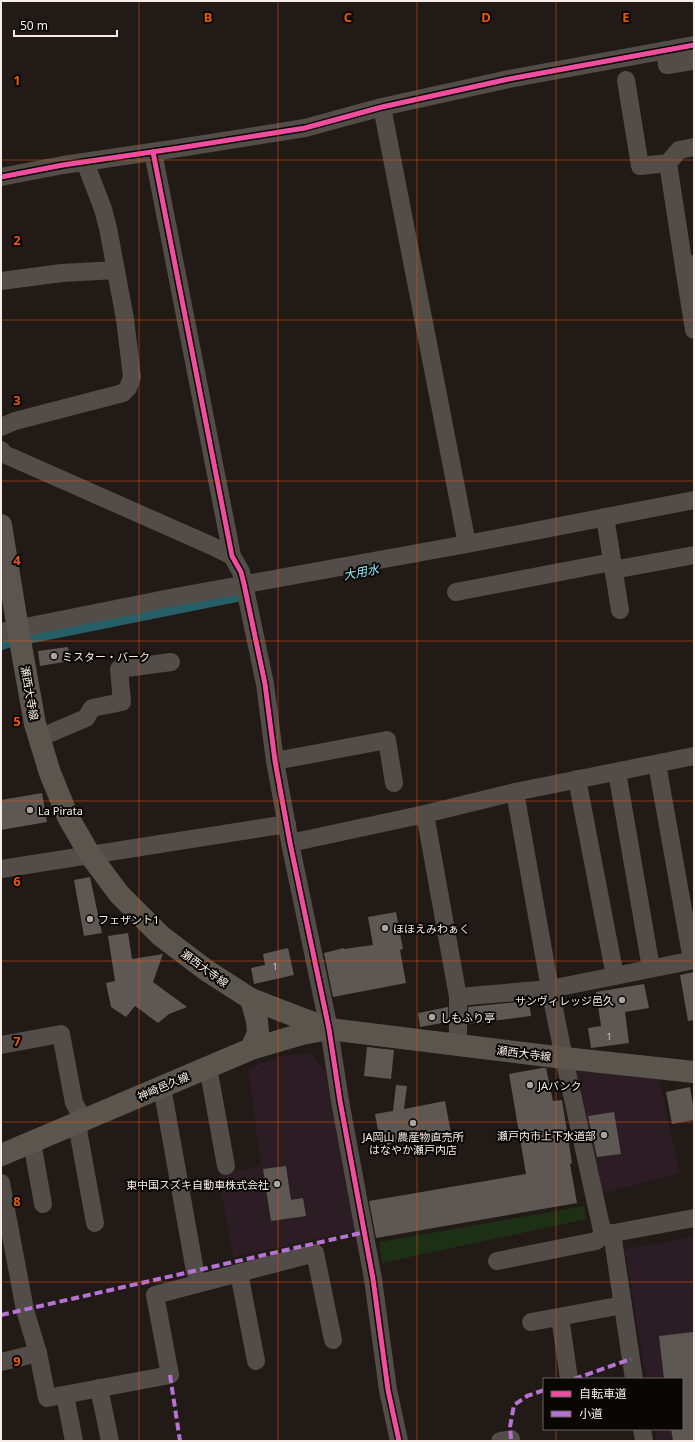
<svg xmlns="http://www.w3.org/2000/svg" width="695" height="1442" font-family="'Noto Sans','Noto Sans JP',sans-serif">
	<rect width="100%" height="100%" fill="#211a16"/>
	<g fill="#2c1d24">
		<polygon points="311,1053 330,1077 360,1230 233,1257 218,1175 261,1165 248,1069 278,1056"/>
		<polygon points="577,1071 659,1079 680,1173 598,1195"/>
	</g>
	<polygon fill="#2b1d26" points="694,1237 694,1441 657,1441 655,1429 682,1429 682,1379 646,1379 625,1249"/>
	<polygon fill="#1d2f15" points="584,1206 587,1219 382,1263 379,1242"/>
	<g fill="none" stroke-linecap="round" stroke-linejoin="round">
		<g stroke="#265f66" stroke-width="14">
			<polyline points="28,637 242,594"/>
			<polyline points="1,643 7,641"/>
		</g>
	</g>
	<g fill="#5e5854">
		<polygon points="68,647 70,661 40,666 38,651"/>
		<polygon points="42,793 47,822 1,830 1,800"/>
		<polygon points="90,877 102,933 84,936 74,880"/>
		<polygon points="396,912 403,949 400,950 406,983 333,997 324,953 344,948 344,949 373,945 368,917"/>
		<polygon points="128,933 132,959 163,954 153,982 187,1007 169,1014 158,1023 135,1006 126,1017 111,1007 106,983 115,981 108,936"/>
		<polygon points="288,948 294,975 254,984 251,968 265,965 263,954"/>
		<polygon points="694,972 694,1020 688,1021 680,975"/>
		<polygon points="644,984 649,1008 625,1012 629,1043 591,1048 588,1028 601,1026 596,992"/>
		<polygon points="529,1001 531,1016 468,1024 468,1007"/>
		<polygon points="448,1007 448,1022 420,1027 418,1013"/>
		<polygon points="367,1047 394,1050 391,1079 364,1076"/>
		<polygon points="542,1068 546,1068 553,1101 562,1100 572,1163 570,1164 577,1203 376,1238 369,1201 526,1174 509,1074"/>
		<polygon points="396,1085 407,1086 404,1109 445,1101 451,1133 381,1146 375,1114 393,1111"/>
		<polygon points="690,1087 694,1111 694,1120 672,1124 666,1092"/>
		<polygon points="614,1112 621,1154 597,1157 588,1116"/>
		<polygon points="286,1166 291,1200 303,1198 306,1216 271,1221 263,1169"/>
		<polygon points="693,1332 694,1341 694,1441 673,1441 671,1429 682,1429 682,1379 664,1379 659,1336"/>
	</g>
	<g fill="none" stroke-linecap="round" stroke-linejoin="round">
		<g stroke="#524d48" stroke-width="18">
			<polyline points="665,50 667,65 692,61"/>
			<polyline points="626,80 640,166 668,163"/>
			<polyline points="382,107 467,544"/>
			<polyline points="694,147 679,150 668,163 684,267 694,264"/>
			<polyline points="153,152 232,556 241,572 244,584 265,684 275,761 290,843 329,1029 340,1101 373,1279 388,1390 399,1441"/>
			<polyline points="1,177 63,165 179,148 305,128 382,107 509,79 694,45"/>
			<polyline points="684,267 694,330"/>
			<polyline points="1,281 62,273 116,270"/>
			<polyline points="1,427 15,421 123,393 128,388 132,377 125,319 108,228 103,209 85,162"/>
			<polyline points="1,450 4,454 212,546 232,556"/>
			<polyline points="605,517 620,610"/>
			<polyline points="613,570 694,555"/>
			<polyline points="456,592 612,562"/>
			<polyline points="1,632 175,597 467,544 694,500"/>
			<polyline points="39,738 86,718 92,708 122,702 119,669 171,662"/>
			<polyline points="275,761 387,740 394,783"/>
			<polyline points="657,764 692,960"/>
			<polyline points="617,772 651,968"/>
			<polyline points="577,779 615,976"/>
			<polyline points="425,814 458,997 458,1045"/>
			<polyline points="290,843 425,814 515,792 694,756"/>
			<polyline points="1,869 287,824"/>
			<polyline points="694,960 550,989 564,1058 603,1235 694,1218"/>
			<polyline points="458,997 550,989 515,792"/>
			<polyline points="1,1045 61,1034 74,1103 84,1120 78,1130 95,1223"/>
			<polyline points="208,1067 226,1166"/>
			<polyline points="162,1087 195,1271"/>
			<polyline points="32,1142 43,1204"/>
			<polyline points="1,1183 25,1310 38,1353"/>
			<polyline points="612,1233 634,1379"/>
			<polyline points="497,1261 596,1241 603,1235"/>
			<polyline points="239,1273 256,1361"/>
			<polyline points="560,1317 569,1379"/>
			<polyline points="531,1322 623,1305"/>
			<polyline points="1,1362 38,1353 47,1398 170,1375 155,1295 315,1253 333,1340"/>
			<polyline points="99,1388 110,1441"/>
			<polyline points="65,1395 74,1441"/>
			<polyline points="642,1429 644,1441"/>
			<polyline points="500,1441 511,1439 511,1441"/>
		</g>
		<g stroke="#5b564d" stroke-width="22">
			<polyline points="1,525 18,629 35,724 50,773 68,817 90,855 119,894 161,936 206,970 251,999 329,1029 564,1058 694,1072"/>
			<polyline points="251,1049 258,1033 257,1021 251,999"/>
			<polyline points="1,1155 251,1049 302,1034 329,1029"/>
		</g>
		<g stroke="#585450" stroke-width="4.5">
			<polyline id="rail" points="693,1 694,2"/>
		</g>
		<use href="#rail" stroke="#0a0604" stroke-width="3" stroke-dasharray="9" stroke-linecap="butt"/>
		<g stroke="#b673d3" stroke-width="4" stroke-dasharray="8 4" stroke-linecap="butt">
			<polyline points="1,1315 365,1232"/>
			<polyline points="170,1375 180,1441"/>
			<polyline points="574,1379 631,1359"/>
			<polyline points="511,1439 510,1427 514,1405 527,1396 544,1390"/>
		</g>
		<g stroke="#0a0604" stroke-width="8">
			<g id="cycleway">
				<polyline points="153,152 232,556 241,572 244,584 265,684 275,761 290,843 329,1029 340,1101 373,1279 388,1390 399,1441"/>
				<polyline points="1,177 63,165 179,148 305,128 382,107 509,79 694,45"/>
			</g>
		</g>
		<use href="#cycleway" stroke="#ef4d9e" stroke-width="5"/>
	</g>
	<path fill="none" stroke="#e8590c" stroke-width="1" stroke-opacity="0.55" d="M 139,1 L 139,1441M 278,1 L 278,1441M 417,1 L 417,1441M 556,1 L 556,1379M 1,160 L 694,160M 1,320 L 694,320M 1,481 L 694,481M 1,641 L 694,641M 1,801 L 694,801M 1,961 L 694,961M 1,1122 L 694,1122M 1,1282 L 694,1282M 556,1429 L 556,1441"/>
	<g fill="#aba39e" stroke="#0a0604" stroke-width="1.5">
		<circle cx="54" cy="656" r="4"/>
		<circle cx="30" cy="810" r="4"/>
		<circle cx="90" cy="919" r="4"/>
		<circle cx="385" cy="928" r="4"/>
		<circle cx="622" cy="1000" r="4"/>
		<circle cx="432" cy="1017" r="4"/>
		<circle cx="530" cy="1085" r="4"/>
		<circle cx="413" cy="1123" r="4"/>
		<circle cx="604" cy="1135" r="4"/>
		<circle cx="277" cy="1184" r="4"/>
	</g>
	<g text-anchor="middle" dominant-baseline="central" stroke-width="4" stroke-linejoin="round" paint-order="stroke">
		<g font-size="9" fill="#d0c8c3">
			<text x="275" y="966">1</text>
			<text x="609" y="1036">1</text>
		</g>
		<g font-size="11" fill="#f6ede8" stroke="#0a0604" text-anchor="start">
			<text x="62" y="656">ミスター・バーク</text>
			<text x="38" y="810">La Pirata</text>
			<text x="98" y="919">フェザント1</text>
			<text x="393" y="928">ほほえみわぁく</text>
			<text x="614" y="1000" text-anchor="end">サンヴィレッジ邑久</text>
			<text x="440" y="1017">しもふり亭</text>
			<text x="538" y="1085">JAバンク</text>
			<text x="596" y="1135" text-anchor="end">瀬戸内市上下水道部</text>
			<text x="413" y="1136" text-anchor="middle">JA岡山 農産物直売所<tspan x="413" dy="13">はなやか瀬戸内店</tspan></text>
			<text x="269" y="1184" text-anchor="end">東中国スズキ自動車株式会社</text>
		</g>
		<g font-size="11" fill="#f6ede8" stroke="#0a0604">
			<text transform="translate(30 693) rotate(80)">瀬西大寺線</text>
			<text transform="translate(205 968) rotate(36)">瀬西大寺線</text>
			<text transform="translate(524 1053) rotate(7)">瀬西大寺線</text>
			<text transform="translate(163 1086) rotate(-23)">神崎邑久線</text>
		</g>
		<g font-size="12" font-style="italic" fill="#89ebf8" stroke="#0a0604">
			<text transform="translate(361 572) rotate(-11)">大用水</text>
		</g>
	</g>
	<g font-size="13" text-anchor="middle" font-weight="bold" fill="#e8590c" stroke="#0a0604" stroke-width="4" stroke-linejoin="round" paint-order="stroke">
		<text x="208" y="22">B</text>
		<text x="348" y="22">C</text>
		<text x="486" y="22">D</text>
		<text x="626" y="22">E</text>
		<text x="17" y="85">1</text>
		<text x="17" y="245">2</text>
		<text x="17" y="405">3</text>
		<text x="17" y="565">4</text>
		<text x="17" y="726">5</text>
		<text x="17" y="886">6</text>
		<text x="17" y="1046">7</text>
		<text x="17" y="1206">8</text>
		<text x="17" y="1366">9</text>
	</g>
	<rect width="695" height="1442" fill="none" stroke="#f6ede8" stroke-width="4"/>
	<rect x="543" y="1378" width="140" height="52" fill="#0a0604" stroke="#68625f"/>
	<rect x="551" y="1391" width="20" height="6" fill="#ef4d9e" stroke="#68625f"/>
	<text x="579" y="1398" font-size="12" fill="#f6ede8">自転車道</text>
	<rect x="551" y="1411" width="20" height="6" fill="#b673d3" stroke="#68625f"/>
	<text x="579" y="1418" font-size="12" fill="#f6ede8">小道</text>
	<path d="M14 30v6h103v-6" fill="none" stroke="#f6ede8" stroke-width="2"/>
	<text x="20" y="30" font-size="12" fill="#f6ede8" stroke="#0a0604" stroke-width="3" paint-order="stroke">50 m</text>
</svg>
